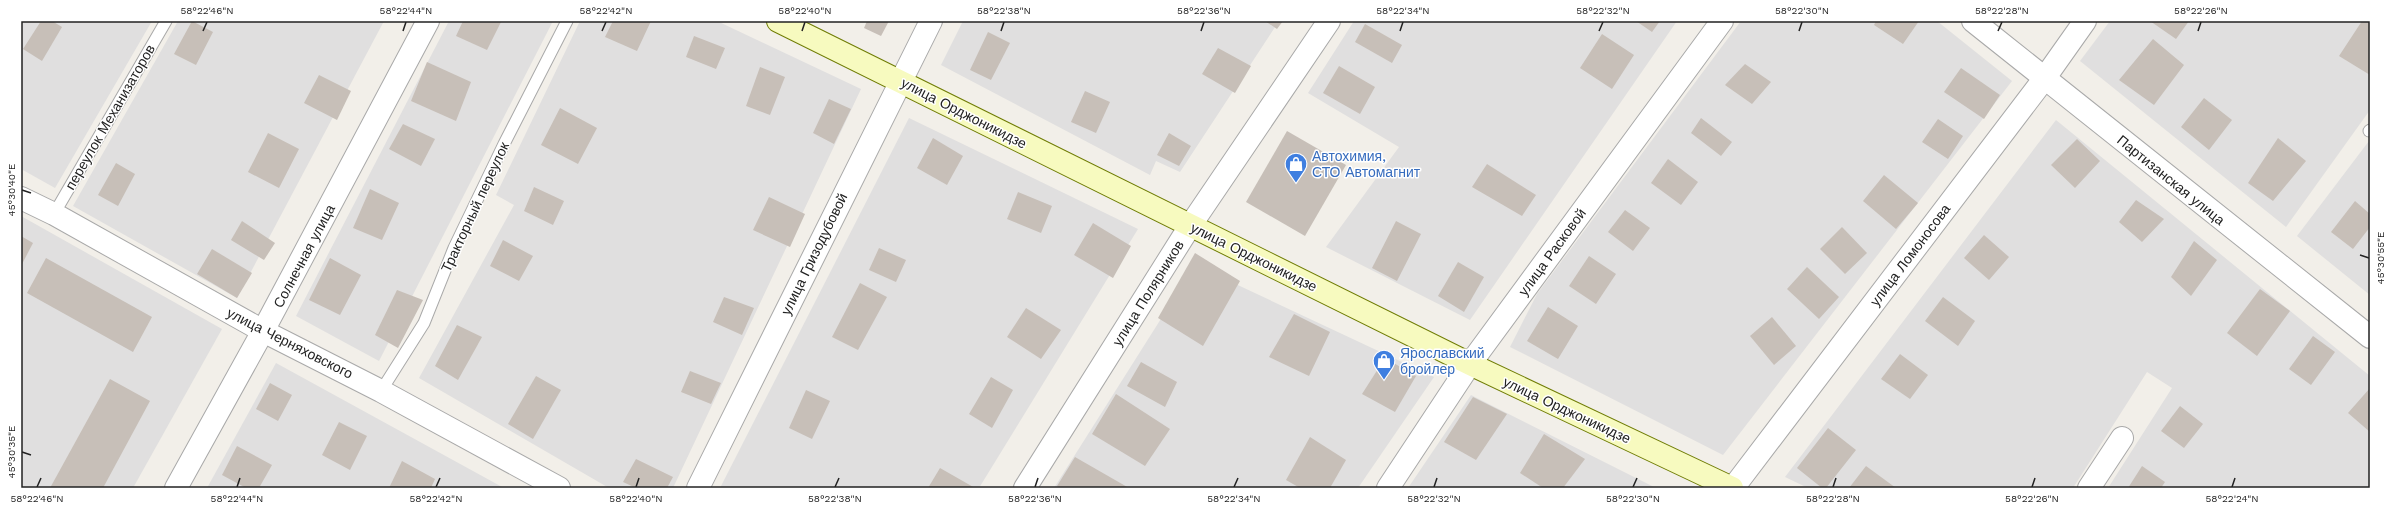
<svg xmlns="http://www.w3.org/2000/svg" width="2391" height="509" font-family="'Work Sans',sans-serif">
	<rect width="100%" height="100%" fill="#f2efe9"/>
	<g fill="#e0dfdf">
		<polygon points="21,21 152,21 55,188 21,169"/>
		<polygon points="178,21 384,21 237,298 73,206"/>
		<polygon points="449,21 553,21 379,361 296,316"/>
		<polygon points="580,21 717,21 861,89 673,488 609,488 419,378 514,205 496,195"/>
		<polygon points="963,21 1279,21 1180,172 1156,161 1150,175 941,65"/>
		<polygon points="1354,21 1677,21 1470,320 1326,247 1399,147 1308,93"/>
		<polygon points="1741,21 1937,21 2012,81 1723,455 1510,347 1537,294"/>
		<polygon points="2110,21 2370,21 2370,110 2286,227 2080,61"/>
		<polygon points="909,118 1138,229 979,488 720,488"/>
		<polygon points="2056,120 2370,376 2370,488 2108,488 2172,388 2147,372 2073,488 1808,488 1785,477"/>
		<polygon points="2369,141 2370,142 2370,295 2297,236"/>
		<polygon points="21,216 222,329 133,488 21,488"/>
		<polygon points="1195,265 1434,377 1358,488 1054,488"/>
		<polygon points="276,363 504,488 207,488"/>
		<polygon points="1471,395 1656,488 1408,488"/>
	</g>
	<g fill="#c7bfb8">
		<polygon points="41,21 52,21 62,27 42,61 23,49"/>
		<polygon points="192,21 213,32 196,65 174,54"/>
		<polygon points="463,21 499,21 501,22 487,50 456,36"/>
		<polygon points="613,21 651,21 637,51 605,37"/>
		<polygon points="867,21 889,21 881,36 864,28"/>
		<polygon points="1265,21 1283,21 1277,29"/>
		<polygon points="1636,21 1660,21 1652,32"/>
		<polygon points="1876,21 1919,21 1903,44 1874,25"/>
		<polygon points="2150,21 2189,21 2176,39"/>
		<polygon points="2362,21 2370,21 2370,75 2339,56"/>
		<polygon points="1365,24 1402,45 1392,63 1355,42"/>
		<polygon points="988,32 1010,43 991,80 970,70"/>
		<polygon points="1602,34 1634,55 1612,89 1580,68"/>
		<polygon points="694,36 725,48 716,69 686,57"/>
		<polygon points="2153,39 2184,65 2154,105 2119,80"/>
		<polygon points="1218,48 1251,66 1235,93 1202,74"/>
		<polygon points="427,62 471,82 456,121 411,101"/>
		<polygon points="1745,64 1771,82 1752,104 1725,85"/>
		<polygon points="1339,66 1375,87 1360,114 1323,93"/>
		<polygon points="760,67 785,77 770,115 746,106"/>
		<polygon points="1961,68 2000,95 1984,119 1944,92"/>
		<polygon points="319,75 351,91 337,120 304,103"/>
		<polygon points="1085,91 1110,102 1096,133 1071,122"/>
		<polygon points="2204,98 2232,120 2209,150 2181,127"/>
		<polygon points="829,99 851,109 834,144 813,133"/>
		<polygon points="560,108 597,128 578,164 541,145"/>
		<polygon points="1701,118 1732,142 1721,156 1691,133"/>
		<polygon points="1938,119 1963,136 1948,159 1922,142"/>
		<polygon points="403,124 435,139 421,166 389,149"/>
		<polygon points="1287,131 1346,165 1305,236 1246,202"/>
		<polygon points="268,133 299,149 279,188 248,172"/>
		<polygon points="1169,133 1191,146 1179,166 1157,155"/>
		<polygon points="933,138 963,156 947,185 917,168"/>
		<polygon points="2278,138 2306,161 2273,201 2248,183"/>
		<polygon points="2077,139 2100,161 2075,188 2051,165"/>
		<polygon points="1668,159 1698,182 1681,205 1651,183"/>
		<polygon points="116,163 135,174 118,206 98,195"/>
		<polygon points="1487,164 1536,195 1522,216 1472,187"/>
		<polygon points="1884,175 1918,203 1896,229 1863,201"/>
		<polygon points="534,187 564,201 553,225 524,211"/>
		<polygon points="370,189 399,203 382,240 353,228"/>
		<polygon points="1018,192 1052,206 1041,233 1007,219"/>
		<polygon points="769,197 805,214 790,247 753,230"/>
		<polygon points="2136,200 2164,219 2142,242 2119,222"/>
		<polygon points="2355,201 2370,214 2370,227 2353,249 2331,232"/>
		<polygon points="1625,210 1650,228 1633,251 1608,232"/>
		<polygon points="242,221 275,243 264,260 231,240"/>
		<polygon points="1396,221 1421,234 1397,281 1372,268"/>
		<polygon points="1093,223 1131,246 1113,278 1074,255"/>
		<polygon points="1842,227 1867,253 1845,274 1820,249"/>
		<polygon points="1984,235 2009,257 1989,280 1964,258"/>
		<polygon points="21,236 33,243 21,266"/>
		<polygon points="503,240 533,256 519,281 490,266"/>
		<polygon points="2194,241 2217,260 2191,296 2171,277"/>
		<polygon points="879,248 906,260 896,282 869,270"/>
		<polygon points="212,249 252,273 237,298 197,274"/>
		<polygon points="1195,253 1240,281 1203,346 1158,318"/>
		<polygon points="1589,256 1616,274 1596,304 1569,286"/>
		<polygon points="46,258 152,317 133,352 27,293"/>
		<polygon points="330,258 361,275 340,315 309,300"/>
		<polygon points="1458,262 1484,277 1464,312 1438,296"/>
		<polygon points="1807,267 1839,297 1819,319 1787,289"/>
		<polygon points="860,283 887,297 858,350 832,337"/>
		<polygon points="2260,289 2290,311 2257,356 2227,333"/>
		<polygon points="397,290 423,300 398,348 375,335"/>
		<polygon points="724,297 754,308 742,335 713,322"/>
		<polygon points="1943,297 1975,321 1958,346 1925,321"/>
		<polygon points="1548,307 1578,326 1558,359 1527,341"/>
		<polygon points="1026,308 1061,330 1041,359 1007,337"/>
		<polygon points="1294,314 1330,332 1309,376 1269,357"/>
		<polygon points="1772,317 1796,346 1774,365 1750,336"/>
		<polygon points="457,325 482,337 458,380 435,366"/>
		<polygon points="2313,336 2335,352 2311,385 2289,369"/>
		<polygon points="1900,354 1928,375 1910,399 1881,379"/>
		<polygon points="1385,358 1416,376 1395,412 1362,394"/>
		<polygon points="1141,362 1177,382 1165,407 1127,386"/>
		<polygon points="690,371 721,383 711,404 681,392"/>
		<polygon points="536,376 561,390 533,439 508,424"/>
		<polygon points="991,377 1013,390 992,428 969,414"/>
		<polygon points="110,379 150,401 103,488 50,488"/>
		<polygon points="270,383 292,395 278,421 256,409"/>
		<polygon points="2370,388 2370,432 2348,413"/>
		<polygon points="806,390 830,401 812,439 789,428"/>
		<polygon points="1116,394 1170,429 1145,466 1092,434"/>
		<polygon points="1473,397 1507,414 1476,460 1444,442"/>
		<polygon points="2180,406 2203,424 2184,448 2161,431"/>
		<polygon points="339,422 367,436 350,470 322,455"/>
		<polygon points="1828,428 1856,450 1826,488 1822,488 1797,468"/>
		<polygon points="1544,434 1585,459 1563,488 1543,488 1520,473"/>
		<polygon points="1310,437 1346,460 1330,488 1300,488 1286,480"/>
		<polygon points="237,446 272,465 259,488 246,488 222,475"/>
		<polygon points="1075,457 1129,488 1060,488 1057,486"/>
		<polygon points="636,459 673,477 667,488 636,488 623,482"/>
		<polygon points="402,461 435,479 431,488 389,488"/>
		<polygon points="1866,466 1896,488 1849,488"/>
		<polygon points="2142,466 2165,482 2161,488 2128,488"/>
		<polygon points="940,468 975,488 928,488"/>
	</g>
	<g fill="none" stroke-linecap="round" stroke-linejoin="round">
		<g stroke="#a9a9a9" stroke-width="13">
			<g id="lane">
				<polyline points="2369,131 2370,130"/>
				<polyline points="54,214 166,21"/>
				<polyline points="381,391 424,323 454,248 504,144 567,21"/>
			</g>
		</g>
		<g stroke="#a9a9a9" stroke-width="24">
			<g id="street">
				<polyline points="1973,21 2370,337"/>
				<polyline points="21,198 54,214 263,331 381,391 559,488"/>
				<polyline points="176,488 263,331 428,21"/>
				<polyline points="698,488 931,21"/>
				<polyline points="1025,488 1190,226 1329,21"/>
				<polyline points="1388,488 1470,364 1722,21"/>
				<polyline points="1733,488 2044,79 2085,21"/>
				<polyline points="2089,488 2122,438"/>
			</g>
		</g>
		<g stroke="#707d05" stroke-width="24">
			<polyline id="secondary" points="778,21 1470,364 1732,488"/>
		</g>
		<use href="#lane" stroke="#fff" stroke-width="11"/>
		<use href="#street" stroke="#fff" stroke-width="22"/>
		<use href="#secondary" stroke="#f7fabf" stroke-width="22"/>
	</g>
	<path fill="none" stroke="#222" stroke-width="1.5" d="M 203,31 L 207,22M 403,31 L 406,22M 602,31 L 606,22M 802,31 L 805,22M 1001,31 L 1004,22M 1201,31 L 1204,22M 1400,31 L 1403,22M 1599,31 L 1603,22M 1799,31 L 1802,22M 1998,31 L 2002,22M 2198,31 L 2201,22M 22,190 L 31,193M 2360,255 L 2369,258M 22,452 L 31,455M 37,487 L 41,478M 237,487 L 240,478M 436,487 L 440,478M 636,487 L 639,478M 835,487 L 839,478M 1035,487 L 1038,478M 1234,487 L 1238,478M 1434,487 L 1437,478M 1633,487 L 1637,478M 1833,487 L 1836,478M 2032,487 L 2035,478M 2232,487 L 2235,478"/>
	<defs>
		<g id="shop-pin" transform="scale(1.15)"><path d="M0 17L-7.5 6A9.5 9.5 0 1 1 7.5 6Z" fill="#3f7fe0" stroke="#fff"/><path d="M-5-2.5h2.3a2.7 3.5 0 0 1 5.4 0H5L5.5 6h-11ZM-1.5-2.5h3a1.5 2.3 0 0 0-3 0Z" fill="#fff"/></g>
	</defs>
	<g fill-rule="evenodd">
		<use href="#shop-pin" x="1296" y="164"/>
		<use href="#shop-pin" x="1384" y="361"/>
	</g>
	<g text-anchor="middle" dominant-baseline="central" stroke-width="3" stroke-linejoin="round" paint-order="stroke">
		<g font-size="14" fill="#222" stroke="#fff">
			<text transform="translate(964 113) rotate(27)">улица Орджоникидзе</text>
			<text transform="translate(110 117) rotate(-60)">переулок Механизаторов</text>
			<text transform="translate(2171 180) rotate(39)">Партизанская улица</text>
			<text transform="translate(475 207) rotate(-65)">Тракторный переулок</text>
			<text transform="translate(1552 252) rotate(-54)">улица Расковой</text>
			<text transform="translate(814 254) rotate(-64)">улица Гризодубовой</text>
			<text transform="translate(1910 255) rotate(-53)">улица Ломоносова</text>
			<text transform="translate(304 256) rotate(-62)">Солнечная улица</text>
			<text transform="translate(1254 257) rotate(26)">улица Орджоникидзе</text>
			<text transform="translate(1148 293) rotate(-58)">улица Полярников</text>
			<text transform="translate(290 343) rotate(27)">улица Черняховского</text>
			<text transform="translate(1567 410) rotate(25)">улица Орджоникидзе</text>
		</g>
		<g font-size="14" fill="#366cbe" stroke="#fff" text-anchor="start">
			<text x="1312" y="156">Автохимия,<tspan x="1312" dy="16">СТО Автомагнит</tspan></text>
			<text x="1400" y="353">Ярославский<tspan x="1400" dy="16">бройлер</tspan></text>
		</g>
	</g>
	<rect width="2391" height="509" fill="none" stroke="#ffffff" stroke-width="44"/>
	<rect x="22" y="22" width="2347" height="465" fill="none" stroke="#222" stroke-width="1.5"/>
	<g font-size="10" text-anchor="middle" fill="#222">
		<text x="207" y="14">58°22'46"N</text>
		<text x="406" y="14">58°22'44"N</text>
		<text x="606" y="14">58°22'42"N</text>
		<text x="805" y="14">58°22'40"N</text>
		<text x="1004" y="14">58°22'38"N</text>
		<text x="1204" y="14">58°22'36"N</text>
		<text x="1403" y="14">58°22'34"N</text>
		<text x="1603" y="14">58°22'32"N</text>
		<text x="1802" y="14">58°22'30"N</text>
		<text x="2002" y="14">58°22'28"N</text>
		<text x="2201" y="14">58°22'26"N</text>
		<text transform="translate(11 190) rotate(-90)" y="4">45°30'40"E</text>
		<text transform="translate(2380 258) rotate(-90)" y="4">45°30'55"E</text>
		<text transform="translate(11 452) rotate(-90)" y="4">45°30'35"E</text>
		<text x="37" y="502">58°22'46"N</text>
		<text x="237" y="502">58°22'44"N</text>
		<text x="436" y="502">58°22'42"N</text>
		<text x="636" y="502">58°22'40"N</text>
		<text x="835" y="502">58°22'38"N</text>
		<text x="1035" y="502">58°22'36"N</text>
		<text x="1234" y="502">58°22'34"N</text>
		<text x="1434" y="502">58°22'32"N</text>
		<text x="1633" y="502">58°22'30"N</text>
		<text x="1833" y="502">58°22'28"N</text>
		<text x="2032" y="502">58°22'26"N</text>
		<text x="2232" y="502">58°22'24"N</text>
	</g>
</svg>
